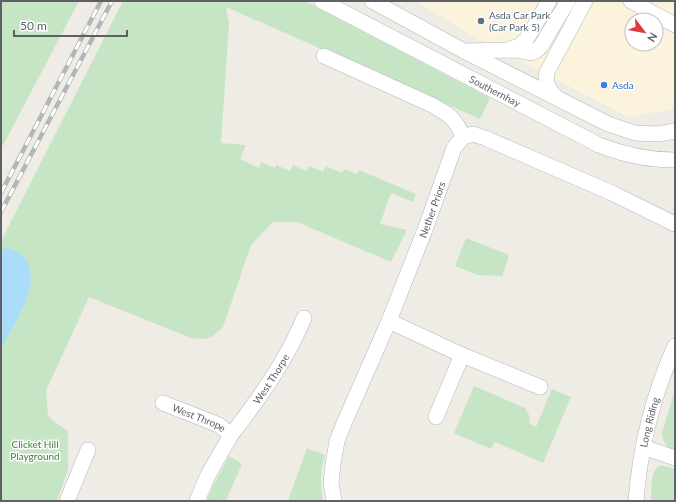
<svg xmlns="http://www.w3.org/2000/svg" width="676" height="502" font-family="Lato,sans-serif">
	<rect width="100%" height="100%" fill="#efece6"/>
	<path fill="#fcf3dd" fill-rule="evenodd" d="M 416,1 L 675,1 L 675,105 L 669,110 L 628,117 L 469,34 ZM 632,20 L 656,20 L 656,44 L 632,44 Z"/>
	<g fill="#c6e5c4">
		<polygon points="1,1 79,1 1,149"/>
		<path d="M 123,1 L 305,1 L 490,98 L 480,119 L 226,7 L 229,24 L 221,143 L 246,145 L 240,159 L 259,168 L 261,162 L 275,168 L 276,165 L 290,171 L 293,165 L 306,171 L 310,166 L 323,172 L 326,166 L 342,173 L 344,169 L 357,174 L 359,170 L 416,194 L 413,202 L 391,193 L 380,224 L 407,230 L 391,262 L 297,222 L 273,222 L 251,245 L 223,327 C 211,339 207,340 191,338 L 89,297 L 46,391 L 48,415 L 52,420 L 68,431 L 68,469 L 57,501 L 1,501 L 1,241 Z"/>
		<polygon points="466,238 509,255 502,276 478,275 455,266"/>
		<polygon points="474,386 525,408 529,415 530,424 536,427 552,389 571,397 543,463 495,442 491,449 454,433"/>
		<path d="M 675,390 L 675,451 C 666,448 663,442 662,433 Z"/>
		<path d="M 307,448 L 325,455 C 320,470 320,485 323,501 L 288,501 Z"/>
		<polygon points="229,456 242,464 226,501 207,501 213,486"/>
		<path d="M 661,465 L 675,469 L 675,501 L 651,501 C 652,490 649,470 661,465 Z"/>
	</g>
	<path fill="#aaddfa" d="M 5,247 C 10,249 16,250 20,253 C 48,274 14,326 1,348 L 1,252 Z"/>
	<g fill="none" stroke-linecap="round" stroke-linejoin="round">
		<g stroke="#b3b6ba" stroke-width="16">
			<g id="minor">
				<path id="s1" d="M 322,1 L 599,145 C 624,155 648,160 675,160"/>
				<polyline points="372,1 464,51 608,124 635,133 658,134 675,131"/>
				<polyline points="631,1 675,25"/>
				<polyline points="507,50 519,46 526,40 549,1"/>
				<polyline points="467,51 515,50 531,53 536,51 541,46 568,1"/>
				<path d="M 324,56 L 432,105 C 449,115 455,117 463,137"/>
				<path d="M 556,97 C 548,90 545,83 547,72 L 585,1"/>
				<polyline points="389,321 462,355 540,387"/>
				<path id="s2" d="M 163,403 L 219,425 L 231,435 L 208,475 L 197,501"/>
				<polyline points="436,417 462,355"/>
				<path id="s3" d="M 231,435 C 258,400 287,360 304,318"/>
				<polyline points="643,447 675,458"/>
				<polyline points="67,501 88,450"/>
				<path id="s4" d="M 334,501 L 331,483 L 333,464 L 337,441 L 345,421 L 389,321 L 426,227 L 454,148 L 463,137 L 473,134 L 485,138 L 612,193 L 675,224"/>
				<path id="s5" d="M 636,501 C 640,448 653,395 675,346"/>
			</g>
		</g>
		<use href="#minor" stroke="#fff" stroke-width="15"/>
		<g stroke="#b4b5b5" stroke-width="4.5">
			<g id="rail">
				<polyline points="1,193 101,1"/>
				<polyline points="1,212 112,1"/>
			</g>
		</g>
		<use href="#rail" stroke="#fff" stroke-width="3" stroke-dasharray="9" stroke-linecap="butt"/>
	</g>
	<circle fill="#5c6f8a" stroke="#fff" stroke-width="1.5" cx="481" cy="21" r="4"/>
	<circle fill="#3f7fe0" stroke="#fff" stroke-width="1.5" cx="604" cy="85" r="4"/>
	<g text-anchor="middle" dominant-baseline="central" stroke-width="3" stroke-linejoin="round" paint-order="stroke">
		<g font-size="10" fill="#4e5e75" stroke="#fff" text-anchor="start">
			<text x="489" y="15">Asda Car Park<tspan x="489" dy="12">(Car Park 5)</tspan></text>
		</g>
		<g font-size="10" fill="#366cbe" stroke="#fff" text-anchor="start">
			<text x="612" y="85">Asda</text>
		</g>
		<g font-size="10" fill="#5d6165" stroke="#fff">
			<text stroke="none"><textPath href="#s1" startOffset="195">Southernhay</textPath></text>
			<text stroke="none"><textPath href="#s4" startOffset="311">Nether Priors</textPath></text>
			<text stroke="none"><textPath href="#s3" startOffset="69">West Thorpe</textPath></text>
			<text stroke="none"><textPath href="#s2" startOffset="39">West Thrope</textPath></text>
			<text stroke="none"><textPath href="#s5" startOffset="80">Long Riding</textPath></text>
		</g>
		<g font-size="10" fill="#3b8039" stroke="#fff">
			<text x="35" y="444">Clicket Hill<tspan x="35" dy="12">Playground</tspan></text>
		</g>
	</g>
	<rect width="676" height="502" fill="none" stroke="#5d6165" stroke-width="4"/>
	<g transform="translate(644 32) rotate(122)"><circle r="19" fill="#ffffff" stroke="#bec0c1"/>
	<path d="M0-3L7 15L0 10L-7 15Z" fill="#e03b3a"/>
	<text y="-6" font-size="11" font-weight="bold" text-anchor="middle" fill="#5d6165">N</text>
	</g>
	<path d="M14 30v6h113v-6" fill="none" stroke="#5d6165" stroke-width="2"/>
	<text x="20" y="30" font-size="12" fill="#5d6165" stroke="#ffffff" stroke-width="3" paint-order="stroke">50 m</text>
</svg>
